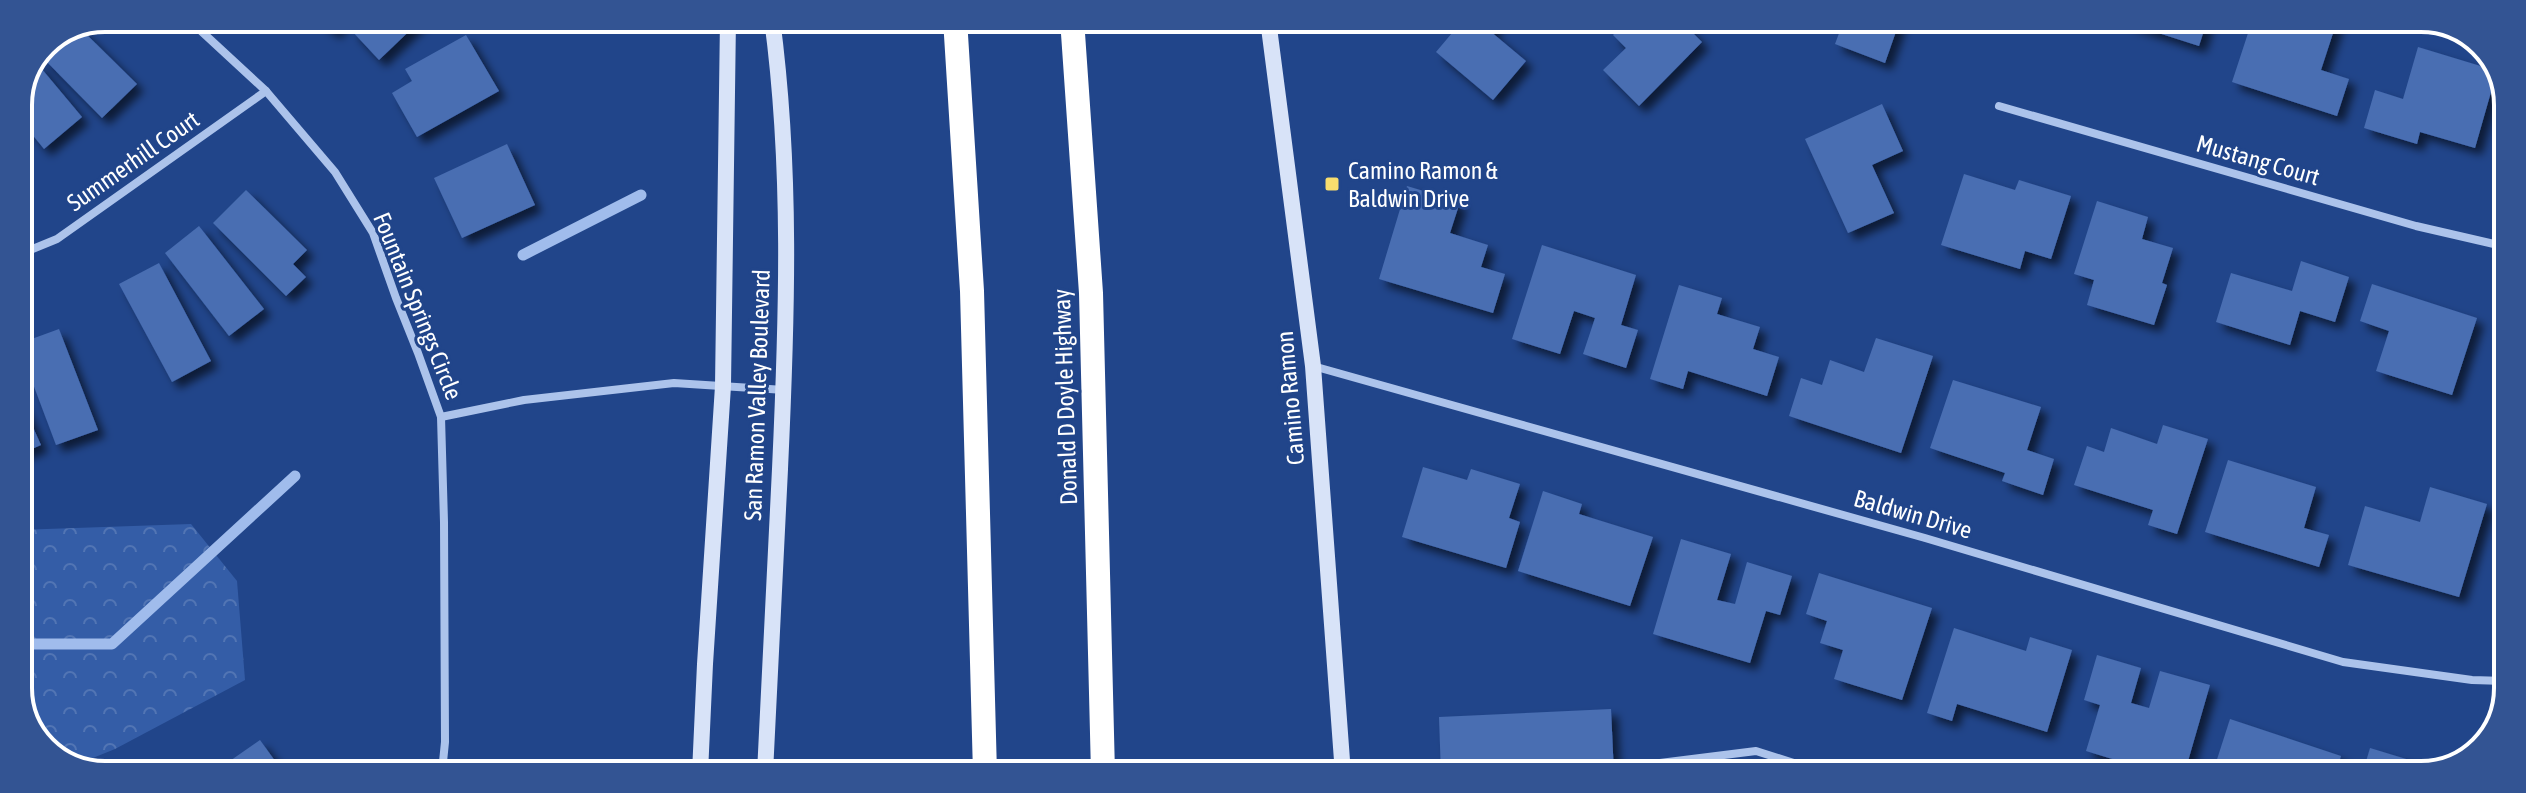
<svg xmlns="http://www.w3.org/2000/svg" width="2526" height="793" font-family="'Asap Condensed',sans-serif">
	<defs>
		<pattern id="forest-crowns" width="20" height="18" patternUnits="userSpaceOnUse" patternTransform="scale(2)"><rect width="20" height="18" fill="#345da7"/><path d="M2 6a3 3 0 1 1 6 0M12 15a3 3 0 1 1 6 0" fill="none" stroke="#5275b4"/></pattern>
		<filter id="shadow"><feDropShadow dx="7" dy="7" stdDeviation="4" flood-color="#0009"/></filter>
	</defs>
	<rect width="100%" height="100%" fill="#21458a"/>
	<polygon fill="url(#forest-crowns)" points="191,524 237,581 245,680 115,749 73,766 36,741 18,694 18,530"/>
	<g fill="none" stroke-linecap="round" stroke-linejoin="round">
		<g stroke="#a0bcec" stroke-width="11">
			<polyline points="523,255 641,195"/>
			<polyline points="18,644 112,644 295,476"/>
		</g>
	</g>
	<g fill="#496eb2" filter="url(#shadow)">
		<polygon points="315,18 344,18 334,32"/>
		<polygon points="363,18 423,18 379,60 351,30"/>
		<polygon points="1463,20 1499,20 1490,31 1526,61 1493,100 1436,52"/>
		<polygon points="1627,20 1680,20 1702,42 1639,106 1603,70 1626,48 1613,35"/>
		<polygon points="1844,20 1900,20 1885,63 1835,44"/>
		<polygon points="2121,21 2207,21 2199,46"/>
		<polygon points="2252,21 2337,21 2321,70 2349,79 2337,116 2232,82"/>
		<polygon points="80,28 137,84 102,118 43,58 69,33"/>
		<polygon points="466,35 499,91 417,137 392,93 412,81 405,69"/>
		<polygon points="2418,47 2497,71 2475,148 2420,132 2417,144 2364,128 2375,90 2403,99"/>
		<polygon points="36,62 82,117 44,149 18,117 18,104"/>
		<polygon points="1882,104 1903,151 1872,165 1894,213 1848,233 1805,139"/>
		<polygon points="507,144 535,205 462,238 434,178"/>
		<polygon points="1964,174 2015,190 2019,180 2071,196 2051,259 2025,251 2020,269 1941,245"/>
		<polygon points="1407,186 1460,202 1450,233 1488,245 1481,267 1505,274 1493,313 1379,279"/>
		<polygon points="246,190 307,250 293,264 306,277 286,296 213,223"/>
		<polygon points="2097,201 2148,217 2142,239 2173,248 2162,283 2167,285 2154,325 2087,305 2094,280 2074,274"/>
		<polygon points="199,226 264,309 229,336 165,253"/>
		<polygon points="1542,245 1636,275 1621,325 1638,330 1626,368 1583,354 1595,318 1574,311 1560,354 1512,339"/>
		<polygon points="2301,261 2349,277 2335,322 2300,311 2290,345 2216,322 2231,273 2292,291"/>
		<polygon points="159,263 211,361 172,382 119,284"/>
		<polygon points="2372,284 2477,318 2452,395 2376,371 2389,331 2360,321"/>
		<polygon points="1679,285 1722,298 1717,314 1760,327 1753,349 1779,357 1767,396 1688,371 1683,389 1650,379"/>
		<polygon points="59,329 98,430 56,445 18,344"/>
		<polygon points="1876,338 1933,356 1901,453 1789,416 1801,378 1822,385 1830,360 1864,372"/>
		<polygon points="1953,380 2041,407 2027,450 2054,459 2043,495 2002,481 2005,473 1930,448"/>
		<polygon points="18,394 41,445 18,455"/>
		<polygon points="2163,425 2208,439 2177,534 2148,525 2153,510 2074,485 2087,446 2104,452 2111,428 2157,444"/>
		<polygon points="2228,460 2316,487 2304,528 2329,535 2319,567 2205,532"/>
		<polygon points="1423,467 1467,480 1471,469 1520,484 1509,518 1520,522 1506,568 1402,537"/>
		<polygon points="2430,487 2487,504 2459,597 2348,565 2365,506 2420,522"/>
		<polygon points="1543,491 1582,504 1579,514 1653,537 1630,606 1518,571"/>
		<polygon points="1681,539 1731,554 1717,600 1735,604 1747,562 1792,576 1780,615 1766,611 1750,663 1653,634"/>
		<polygon points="1819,573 1932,608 1902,700 1834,679 1843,650 1820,643 1827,621 1806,614"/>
		<polygon points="1954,628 2026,651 2030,637 2072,650 2047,732 1957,704 1952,721 1927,713"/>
		<polygon points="2097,655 2141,668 2131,703 2149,708 2160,671 2210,685 2184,775 2165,775 2086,751 2100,705 2084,700"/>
		<polygon points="1611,709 1614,774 1441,774 1439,717"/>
		<polygon points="2230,719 2341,756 2335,775 2212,775"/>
		<polygon points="260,740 283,772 214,772"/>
		<polygon points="2370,748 2439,769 2422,775 2362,775"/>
	</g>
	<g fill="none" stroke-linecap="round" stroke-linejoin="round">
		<g stroke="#acc3eb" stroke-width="8">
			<polyline points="187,18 266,91 335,172 373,233 396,298 418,353 441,417 444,522 445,742 442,772"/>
			<polyline points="1999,106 2416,226 2507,247"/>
			<polyline points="18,255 57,239 266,91"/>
			<polyline points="1313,366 1925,538 2343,662 2472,680 2505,681"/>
			<polyline points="441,417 524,400 674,383 784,390"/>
			<polyline points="1655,774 1660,763 1756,751 1828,774"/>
		</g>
		<g stroke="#d8e3f8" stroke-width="16">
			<polyline points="1268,20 1313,366 1343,774"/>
			<polyline points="700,773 705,664 723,386 728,19"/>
			<path d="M 765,773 C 770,671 775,570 780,469 C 787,318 792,169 772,19"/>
		</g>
		<g stroke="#fff" stroke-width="24">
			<polyline points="955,19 972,291 985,773"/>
			<polyline points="1072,19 1091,293 1103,773"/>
		</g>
	</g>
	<rect fill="#f8dd6e" stroke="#21458a" stroke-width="3" x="1324" y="176" width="16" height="16" rx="4"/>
	<g text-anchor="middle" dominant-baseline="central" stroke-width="6" stroke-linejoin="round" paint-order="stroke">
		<g font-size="24" fill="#fff" stroke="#21458a">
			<text transform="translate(2258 160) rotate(16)">Mustang Court</text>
			<text transform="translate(133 161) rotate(-35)">Summerhill Court</text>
			<text transform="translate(418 306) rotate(68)">Fountain Springs Circle</text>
			<text transform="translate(757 395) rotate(-88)">San Ramon Valley Boulevard</text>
			<text transform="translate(1065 397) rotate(-92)">Donald D Doyle Highway</text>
			<text transform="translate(1290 398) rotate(-95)">Camino Ramon</text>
			<text transform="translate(1913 514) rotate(16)">Baldwin Drive</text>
		</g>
		<g font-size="24" fill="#fff" stroke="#21458a" text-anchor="start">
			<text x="1348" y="170">Camino Ramon &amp;<tspan x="1348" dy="28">Baldwin Drive</tspan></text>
		</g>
	</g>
	<path d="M0 0H2526V793H0ZM105 32H2421A73 73 0 0 1 2494 105V688A73 73 0 0 1 2421 761H105A73 73 0 0 1 32 688V105A73 73 0 0 1 105 32Z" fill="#335493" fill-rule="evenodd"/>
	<path fill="none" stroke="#fff" stroke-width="4" d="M105 32H2421A73 73 0 0 1 2494 105V688A73 73 0 0 1 2421 761H105A73 73 0 0 1 32 688V105A73 73 0 0 1 105 32Z"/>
</svg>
